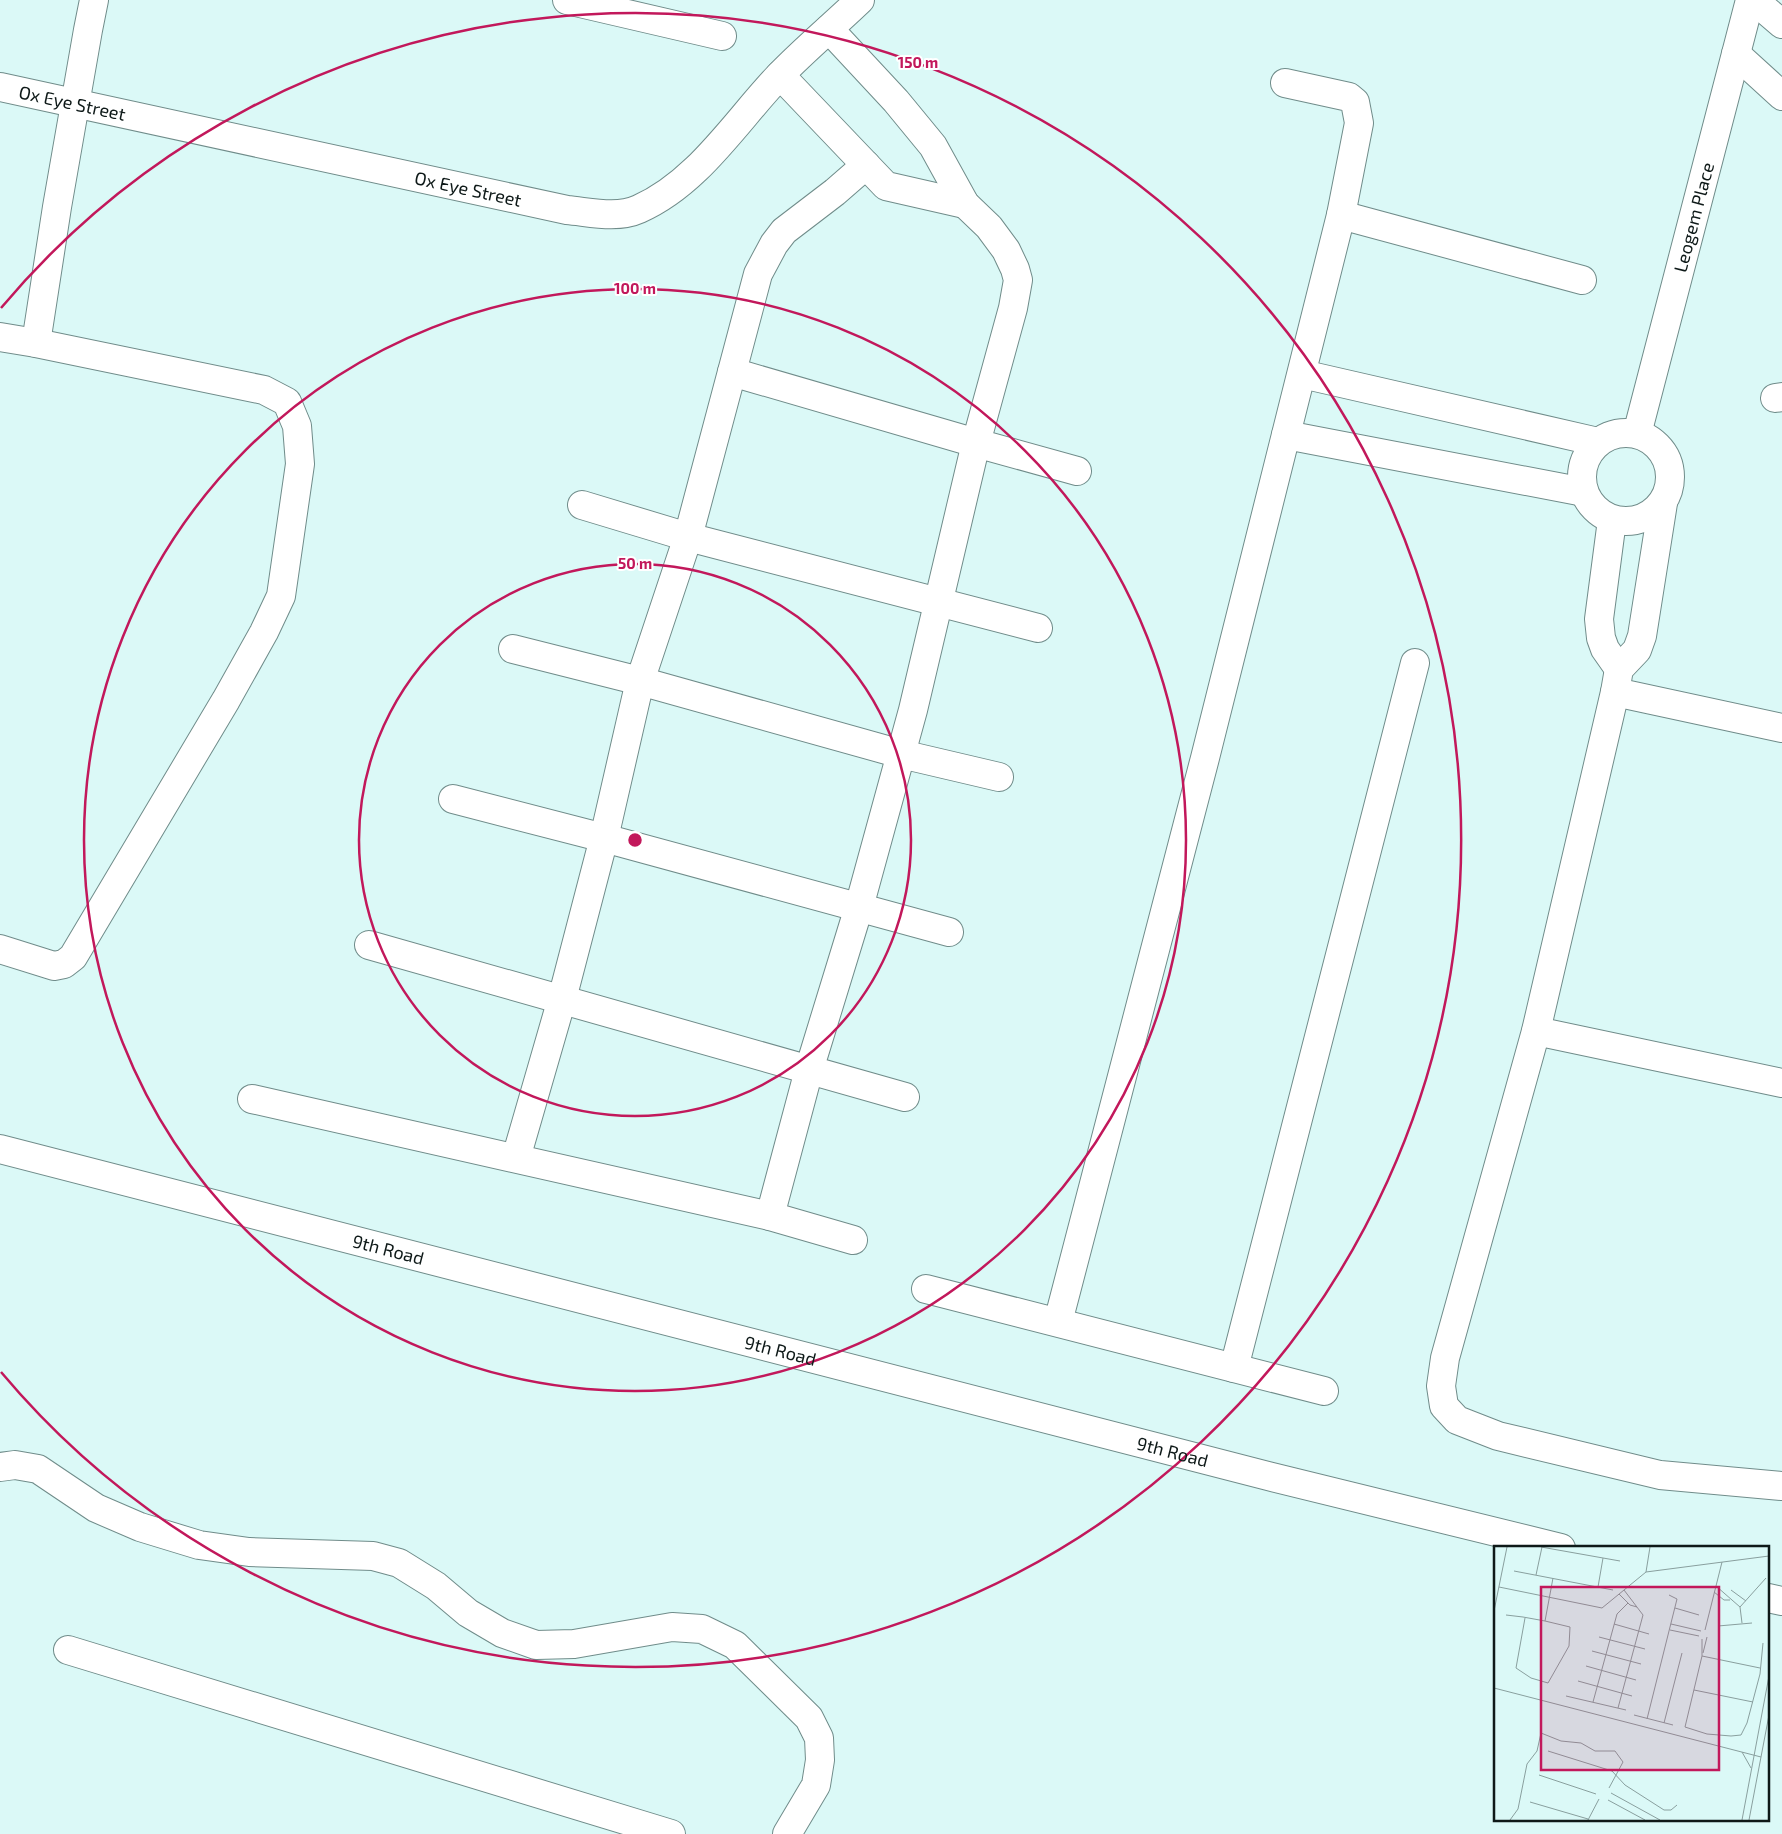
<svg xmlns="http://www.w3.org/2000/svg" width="1782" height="1834" font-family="'Exo 2',sans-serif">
	<rect width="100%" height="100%" fill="#dbf9f7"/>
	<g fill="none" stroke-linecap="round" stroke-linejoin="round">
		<g stroke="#708c8a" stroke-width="30">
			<g id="minor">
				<polyline points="567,0 722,36"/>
				<polyline points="1754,0 1782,24"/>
				<polyline points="1736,54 1782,96"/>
				<polyline points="780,75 886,186 965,204"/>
				<path id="s1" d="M 0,87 L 567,210 C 590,212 617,219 639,209 C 698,183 736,121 779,76 C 805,49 834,25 860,0"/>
				<polyline points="1341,215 1582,280"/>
				<polyline points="0,337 36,343 264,390 287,402 297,426 300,464 281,596 264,632 226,700 73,957 64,964 54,966 0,949"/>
				<polyline points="36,343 57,207 88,30 94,0"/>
				<polyline points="732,372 976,443 1077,471"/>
				<polyline points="1302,374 1598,442"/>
				<polyline points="1775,398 1782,397"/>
				<circle cx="1626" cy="477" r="44"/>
				<path id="s2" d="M 1637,434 L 1750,0"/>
				<polyline points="1286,435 1584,492"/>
				<polyline points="1663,503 1642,636 1637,650 1619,669 1615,692 1536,1031 1445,1358 1441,1386 1444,1406 1457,1420 1498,1436 1660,1475 1782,1486"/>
				<polyline points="582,505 688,537 1038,628"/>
				<polyline points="1612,520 1599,619 1601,638 1605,649 1619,669"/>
				<polyline points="513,649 640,681 901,754 999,777"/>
				<polyline points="1615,692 1782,728"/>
				<polyline points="453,799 604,838 949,932"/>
				<polyline points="369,945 905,1097"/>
				<polyline points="1536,1031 1782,1083"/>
				<polyline points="252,1099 770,1216 853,1240"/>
				<path id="s3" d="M 0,1149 L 1268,1476 L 1561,1548"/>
				<polyline points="516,1158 562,999 604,838 640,681 688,537 758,274 774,244 784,231 835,192 866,165"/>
				<polyline points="770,1216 809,1070 859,907 913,710 976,443 1013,308 1018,280 1015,269 1006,250 989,227 965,204 933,146 896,101 829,29"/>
				<polyline points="926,1289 1324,1391"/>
				<polyline points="1058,1322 1205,758 1341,215 1359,123 1355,102 1349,97 1285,83"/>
				<polyline points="1234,1368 1415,663"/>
				<polyline points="0,1467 15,1465 38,1469 96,1508 140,1527 199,1545 249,1552 373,1556 399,1563 436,1586 468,1613 502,1633 536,1645 574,1644 672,1627 702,1629 735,1645 809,1718 819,1738 820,1760 816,1785 787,1834"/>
				<polyline points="1768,1598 1782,1601"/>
				<polyline points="68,1650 671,1834"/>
			</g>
		</g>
		<use href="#minor" stroke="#fff" stroke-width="28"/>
	</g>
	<g fill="none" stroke="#c2185b" stroke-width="2.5">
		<circle cx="635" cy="840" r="276"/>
		<circle cx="635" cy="840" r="551"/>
		<path d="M1 308A827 827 0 1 1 1 1372"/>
	</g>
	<g text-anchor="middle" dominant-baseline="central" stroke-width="4" stroke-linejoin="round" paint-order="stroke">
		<g font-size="18" fill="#0e1918" stroke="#fff">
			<text stroke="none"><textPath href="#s1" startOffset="74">Ox Eye Street</textPath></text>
			<text stroke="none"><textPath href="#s1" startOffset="479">Ox Eye Street</textPath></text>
			<text stroke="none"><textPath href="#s2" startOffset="224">Leogem Place</textPath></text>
			<text stroke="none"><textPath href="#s3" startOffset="401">9th Road</textPath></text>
			<text stroke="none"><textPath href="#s3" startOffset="806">9th Road</textPath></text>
			<text stroke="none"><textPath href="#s3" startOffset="1211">9th Road</textPath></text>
		</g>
	</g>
	<g transform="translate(1494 1546)">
		<rect width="275" height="275" fill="#dbf9f7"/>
		<path fill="none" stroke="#899f9e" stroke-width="1" d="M 47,1 L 126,15M 20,25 L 119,44M 152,26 L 156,1M 42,29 L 48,1M 222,40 L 246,61 L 248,77M 5,41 L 108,62 L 152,26 L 275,10M 104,41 L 109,12M 237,44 L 252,55M 220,46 L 230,54 L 236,54M 125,48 L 136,59 L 143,61M 246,61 L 272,32M 181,62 L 205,69M 0,65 L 13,1M 12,69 L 29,71 L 51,75 L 76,81 L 75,100 L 54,137 L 37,132 L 22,122 L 31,72M 51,75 L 59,32M 120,78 L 155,88M 177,78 L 207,85M 224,80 L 258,77M 176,84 L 205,90M 211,84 L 228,16M 105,91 L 151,103M 208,93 L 208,110 L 191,181 L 213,188 L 237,190 L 247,189 L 253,177 L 266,128 L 269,97M 98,105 L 147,118M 209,107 L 213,91M 208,110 L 266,122M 92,120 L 142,134M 84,135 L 138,150M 0,142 L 267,211M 200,144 L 259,156M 72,150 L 132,164M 99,156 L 123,68 L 134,57M 124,162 L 149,69 L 130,44M 140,169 L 179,179M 153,173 L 183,53 L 175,49M 170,177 L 188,107M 54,205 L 118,225 L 131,239 L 170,264 L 177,264 L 183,259M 248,206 L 257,222M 45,229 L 102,248M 117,247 L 166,274M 114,254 L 151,274M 36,256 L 94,273M 16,274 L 24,263 L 33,218 L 43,205 L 47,187 L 67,195 L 87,197 L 101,205 L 121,205 L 129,216 L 115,242M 94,274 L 105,253M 248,274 L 275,130M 255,274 L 275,169"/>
		<path fill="#c2185b" fill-opacity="0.15" stroke="#c2185b" stroke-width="2.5" d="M 47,41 L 225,41 L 225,224 L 47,224 Z"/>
		<rect width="275" height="275" fill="none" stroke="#0e1918" stroke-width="2.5"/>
	</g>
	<circle cx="635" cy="840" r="8" fill="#c2185b" stroke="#fff" stroke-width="2.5"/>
	<g font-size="15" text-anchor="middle" font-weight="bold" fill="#c2185b" stroke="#fff" stroke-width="4" stroke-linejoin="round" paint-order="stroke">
		<text x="918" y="68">150 m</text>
		<text x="635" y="294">100 m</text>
		<text x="635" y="569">50 m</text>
	</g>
</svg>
